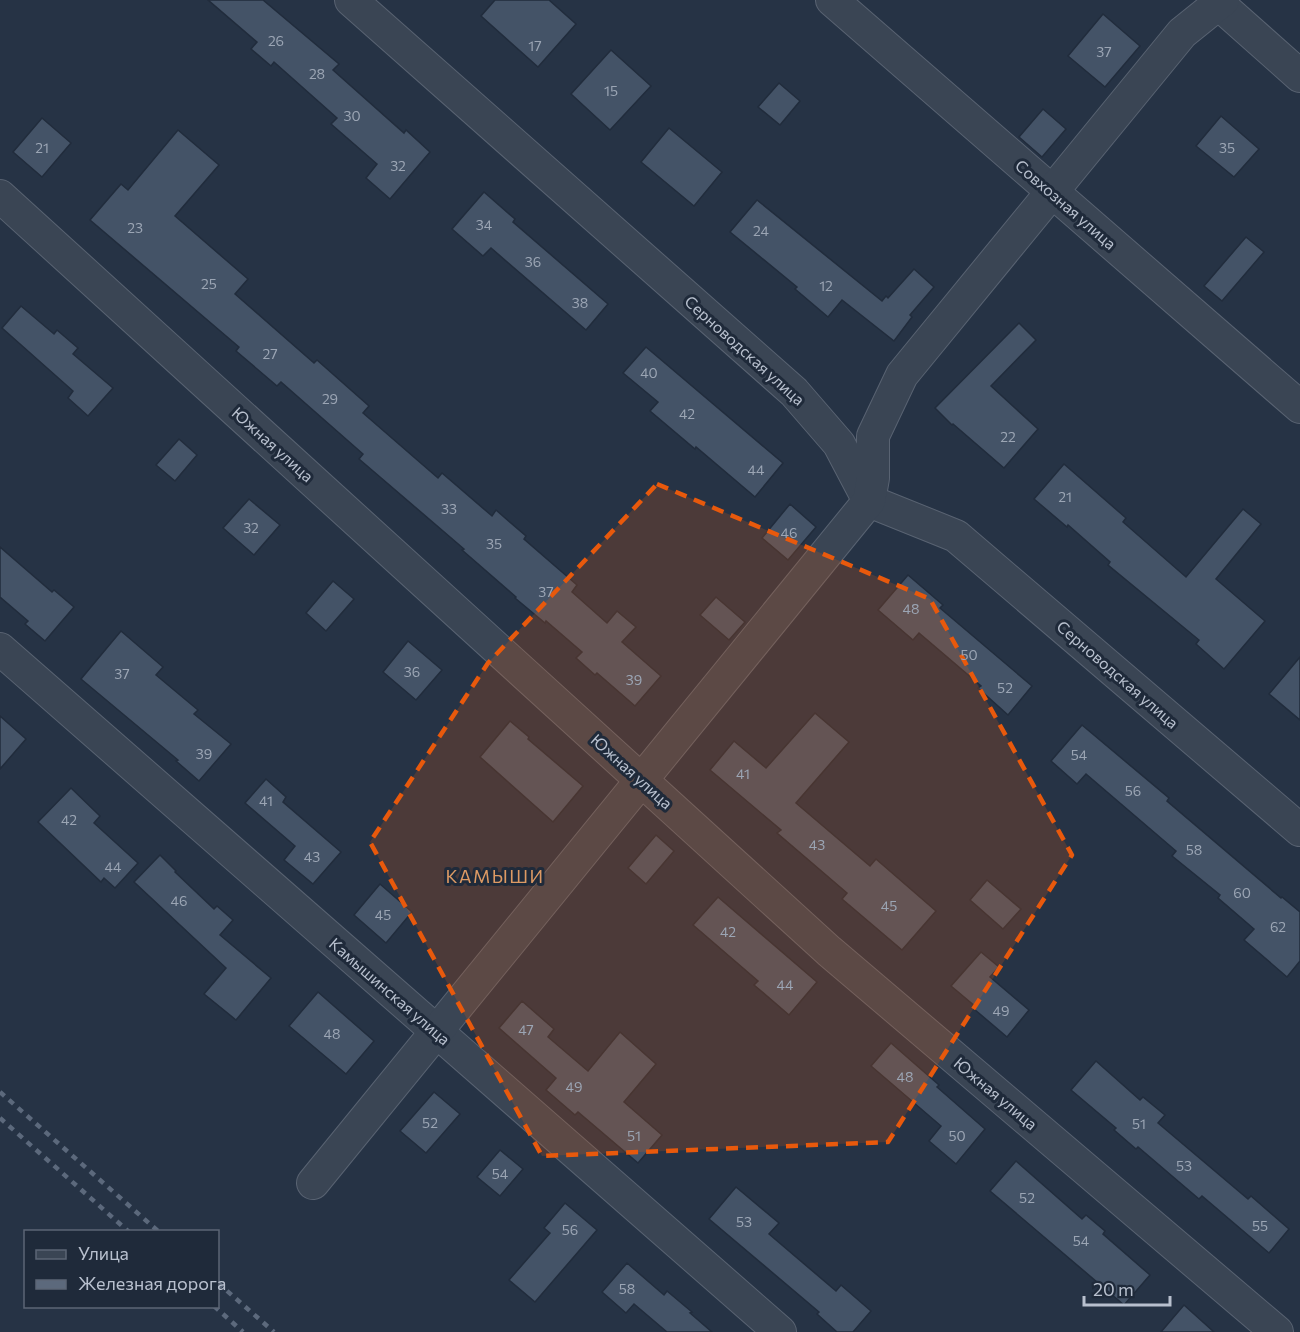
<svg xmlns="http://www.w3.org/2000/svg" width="1300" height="1332" font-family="Commissioner,sans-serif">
	<rect width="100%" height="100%" fill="#263345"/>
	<g fill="#445367" stroke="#212c3c" stroke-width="1.5">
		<polygon points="208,0 263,0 339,64 333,70 404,133 406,130 430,152 390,199 366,178 377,164 331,124 337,118 274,62 271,66 251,49 257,42"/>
		<polygon points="495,0 549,0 576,24 538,67 481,16"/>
		<polygon points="1103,14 1140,46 1105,87 1068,56"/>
		<polygon points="611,50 651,86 610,130 571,94"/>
		<polygon points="779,83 800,101 780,125 758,107"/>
		<polygon points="1043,109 1066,129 1042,157 1019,137"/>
		<polygon points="1221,116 1259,149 1234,177 1196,146"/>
		<polygon points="42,118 71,143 42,177 13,152"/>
		<polygon points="669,128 722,172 694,206 641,162"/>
		<polygon points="178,130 219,165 175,216 248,279 235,294 314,363 317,360 369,406 363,413 438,478 442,473 492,516 496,510 526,536 524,539 577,585 572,592 607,623 617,611 636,627 622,642 661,676 635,706 597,673 595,675 576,658 582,652 546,621 545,623 515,598 516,597 462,550 464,549 359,459 363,454 281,382 277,386 236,351 239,347 90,220 121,184 128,190"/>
		<polygon points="484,192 515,219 513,222 608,304 586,330 491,248 483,256 452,229"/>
		<polygon points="757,200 882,301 886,296 888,298 914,269 934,287 910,315 912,317 894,341 842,300 828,317 795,289 797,287 730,232"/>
		<polygon points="1246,237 1264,252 1222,301 1204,286"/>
		<polygon points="21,306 54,334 57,330 78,348 73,354 113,388 88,416 68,398 73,391 2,328"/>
		<polygon points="1019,323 1036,340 991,386 1038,429 1004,468 953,424 952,425 935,408"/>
		<polygon points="646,347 783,463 755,497 696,447 695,449 650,411 658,402 623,373"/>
		<polygon points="179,439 197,455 175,481 156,465"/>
		<polygon points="1064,464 1126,518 1123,522 1186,577 1243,509 1261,524 1216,579 1265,621 1224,669 1196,644 1199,640 1108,565 1110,562 1068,525 1067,527 1034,499"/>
		<polygon points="249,499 280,525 254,555 223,528"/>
		<polygon points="790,504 816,527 788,560 762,538"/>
		<polygon points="0,547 52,592 54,590 74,607 45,641 25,624 28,621 0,597"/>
		<polygon points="908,575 943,605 940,608 1032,686 1008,715 978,688 981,686 919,633 913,640 878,610"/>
		<polygon points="333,581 354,599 326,631 306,613"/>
		<polygon points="716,597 745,622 729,640 700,615"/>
		<polygon points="121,631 163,667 156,675 198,710 194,714 231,744 199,781 176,761 178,760 81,679"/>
		<polygon points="408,641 442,670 416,700 383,672"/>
		<polygon points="1300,657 1300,720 1269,694"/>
		<polygon points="815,713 849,742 796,803 870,866 876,859 936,911 902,950 842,899 847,893 777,833 781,830 710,770 734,741 766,768"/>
		<polygon points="0,716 26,739 0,769"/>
		<polygon points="510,721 529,737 528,739 583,786 553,822 480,757"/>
		<polygon points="1082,725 1169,798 1167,801 1281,898 1282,897 1300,912 1300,961 1287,977 1244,940 1254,929 1218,898 1220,895 1172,856 1176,851 1086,774 1077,784 1051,761"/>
		<polygon points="266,779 286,797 283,802 341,852 313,884 284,860 295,846 245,803"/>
		<polygon points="71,788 100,816 94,823 138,863 115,888 104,878 101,882 38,822"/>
		<polygon points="656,835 674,851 646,884 628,868"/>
		<polygon points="160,855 176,871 175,872 214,909 217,906 233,920 220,935 271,978 236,1020 204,994 226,968 134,882"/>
		<polygon points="987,880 1021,909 1003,929 970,900"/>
		<polygon points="380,884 412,912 386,943 354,915"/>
		<polygon points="718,897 817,982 789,1015 754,985 758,981 693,925"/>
		<polygon points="981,952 999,967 990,977 1029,1010 1007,1037 974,1009 976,1007 951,986"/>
		<polygon points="318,992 374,1041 346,1074 289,1026"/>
		<polygon points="522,1001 554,1029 548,1037 588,1071 620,1032 656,1064 624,1102 662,1135 638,1163 578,1112 575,1115 546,1090 556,1078 499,1028"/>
		<polygon points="891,1043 939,1085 937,1087 985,1129 956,1164 929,1141 941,1126 871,1066"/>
		<polygon points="1096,1061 1140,1100 1143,1097 1165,1115 1158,1123 1248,1199 1251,1196 1289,1229 1269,1253 1202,1196 1199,1199 1138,1147 1136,1149 1114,1130 1116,1128 1071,1090"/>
		<polygon points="434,1092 460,1114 426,1153 400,1131"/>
		<polygon points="500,1150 523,1169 500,1196 477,1177"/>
		<polygon points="1016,1161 1082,1219 1086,1215 1105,1231 1103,1234 1150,1275 1124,1305 990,1191"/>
		<polygon points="736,1187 779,1223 769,1234 836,1291 841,1285 871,1311 853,1332 837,1332 817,1314 819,1312 709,1219"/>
		<polygon points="565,1203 597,1230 535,1302 509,1280 550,1233 544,1228"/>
		<polygon points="627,1263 664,1295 667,1291 692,1312 690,1313 712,1332 667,1332 634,1304 626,1313 602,1292"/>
		<polygon points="1184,1305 1214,1332 1161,1332"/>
	</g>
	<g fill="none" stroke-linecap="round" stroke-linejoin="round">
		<g stroke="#596372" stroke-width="34">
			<g id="minor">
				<polyline points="351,0 794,392 839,444 869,501 956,536 1300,830"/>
				<polyline points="832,0 1300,407"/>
				<polyline points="1219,4 1300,76"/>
				<polyline points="0,196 829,951 1277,1332"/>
				<polyline points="0,649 780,1332"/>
				<polyline points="313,1183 869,501 873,478 873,436 902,375 1182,33 1223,0"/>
			</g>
		</g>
		<use href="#minor" stroke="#3a4554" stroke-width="32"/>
		<g stroke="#5c697c" stroke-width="4.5" stroke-dasharray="6 6" stroke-linecap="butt">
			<polyline points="0,1092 159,1232"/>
			<polyline points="0,1118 129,1232"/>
			<polyline points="218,1283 274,1332"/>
			<polyline points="214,1306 243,1332"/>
		</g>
	</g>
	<path fill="#e8590c" fill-opacity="0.2" stroke="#e8590c" stroke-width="4.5" stroke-dasharray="12 8" stroke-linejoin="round" d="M 657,484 L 930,599 L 1072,855 L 888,1142 L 542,1156 L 370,842 L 488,663 Z"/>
	<g text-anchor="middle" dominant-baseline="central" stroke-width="6" stroke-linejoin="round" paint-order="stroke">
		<g font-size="14" fill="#9ba5b4">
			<text x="276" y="40">26</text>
			<text x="535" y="45">17</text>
			<text x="1104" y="51">37</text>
			<text x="317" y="73">28</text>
			<text x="611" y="90">15</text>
			<text x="352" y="115">30</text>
			<text x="42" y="147">21</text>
			<text x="1227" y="147">35</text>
			<text x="398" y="165">32</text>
			<text x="484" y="224">34</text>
			<text x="135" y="227">23</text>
			<text x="761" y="230">24</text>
			<text x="533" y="261">36</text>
			<text x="209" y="283">25</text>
			<text x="826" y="285">12</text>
			<text x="580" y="302">38</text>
			<text x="270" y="353">27</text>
			<text x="649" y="372">40</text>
			<text x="330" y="398">29</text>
			<text x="687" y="413">42</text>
			<text x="1008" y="436">22</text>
			<text x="756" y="469">44</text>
			<text x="1065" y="496">21</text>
			<text x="449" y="508">33</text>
			<text x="251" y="527">32</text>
			<text x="789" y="532">46</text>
			<text x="494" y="543">35</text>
			<text x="546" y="591">37</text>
			<text x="911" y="608">48</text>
			<text x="969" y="654">50</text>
			<text x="412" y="671">36</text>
			<text x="122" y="673">37</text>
			<text x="634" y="679">39</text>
			<text x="1005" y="687">52</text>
			<text x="204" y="753">39</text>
			<text x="1079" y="754">54</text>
			<text x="743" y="773">41</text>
			<text x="1133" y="790">56</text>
			<text x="266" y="800">41</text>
			<text x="69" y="819">42</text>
			<text x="817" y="844">43</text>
			<text x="1194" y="849">58</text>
			<text x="312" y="856">43</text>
			<text x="113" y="866">44</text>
			<text x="1242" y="892">60</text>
			<text x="179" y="900">46</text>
			<text x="889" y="905">45</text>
			<text x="383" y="914">45</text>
			<text x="1278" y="926">62</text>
			<text x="728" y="931">42</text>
			<text x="785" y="984">44</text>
			<text x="1001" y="1010">49</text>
			<text x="526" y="1029">47</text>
			<text x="332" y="1033">48</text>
			<text x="905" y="1076">48</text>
			<text x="574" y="1086">49</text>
			<text x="430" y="1122">52</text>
			<text x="1139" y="1123">51</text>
			<text x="634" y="1135">51</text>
			<text x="957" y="1135">50</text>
			<text x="1184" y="1165">53</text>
			<text x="500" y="1173">54</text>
			<text x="1027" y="1197">52</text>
			<text x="744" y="1221">53</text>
			<text x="1260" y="1225">55</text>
			<text x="570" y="1229">56</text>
			<text x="1081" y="1240">54</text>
			<text x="627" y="1288">58</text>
		</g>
		<g font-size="16" fill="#b8c0ce" stroke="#1f2a3a">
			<text transform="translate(1066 204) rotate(41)">Совхозная улица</text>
			<text transform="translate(745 350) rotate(42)">Серноводская улица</text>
			<text transform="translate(273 444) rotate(42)">Южная улица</text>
			<text transform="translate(1118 674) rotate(41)">Серноводская улица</text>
			<text transform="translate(632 771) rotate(42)">Южная улица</text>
			<text transform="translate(390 991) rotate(41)">Камышинская улица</text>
			<text transform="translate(996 1093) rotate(40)">Южная улица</text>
		</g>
		<g font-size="18" letter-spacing="1.5" fill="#dd9a64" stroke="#1f2a3a">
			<text x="495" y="876">КАМЫШИ</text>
		</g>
	</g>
	<rect x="24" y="1230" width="195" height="78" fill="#1f2a3a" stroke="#5c6675" stroke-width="1.5"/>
	<rect x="36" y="1250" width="30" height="9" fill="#3a4554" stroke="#5c6675" stroke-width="1.5"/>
	<text x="78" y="1260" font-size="18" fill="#b8c0ce">Улица</text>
	<rect x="36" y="1280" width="30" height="9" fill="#5c697c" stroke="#5c6675" stroke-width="1.5"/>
	<text x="78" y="1290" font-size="18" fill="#b8c0ce">Железная дорога</text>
	<path d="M1084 1296v9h86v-9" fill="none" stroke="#b8c0ce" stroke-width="3"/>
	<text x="1093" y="1296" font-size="18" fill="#b8c0ce" stroke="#1f2a3a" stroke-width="4.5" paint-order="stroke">20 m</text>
</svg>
